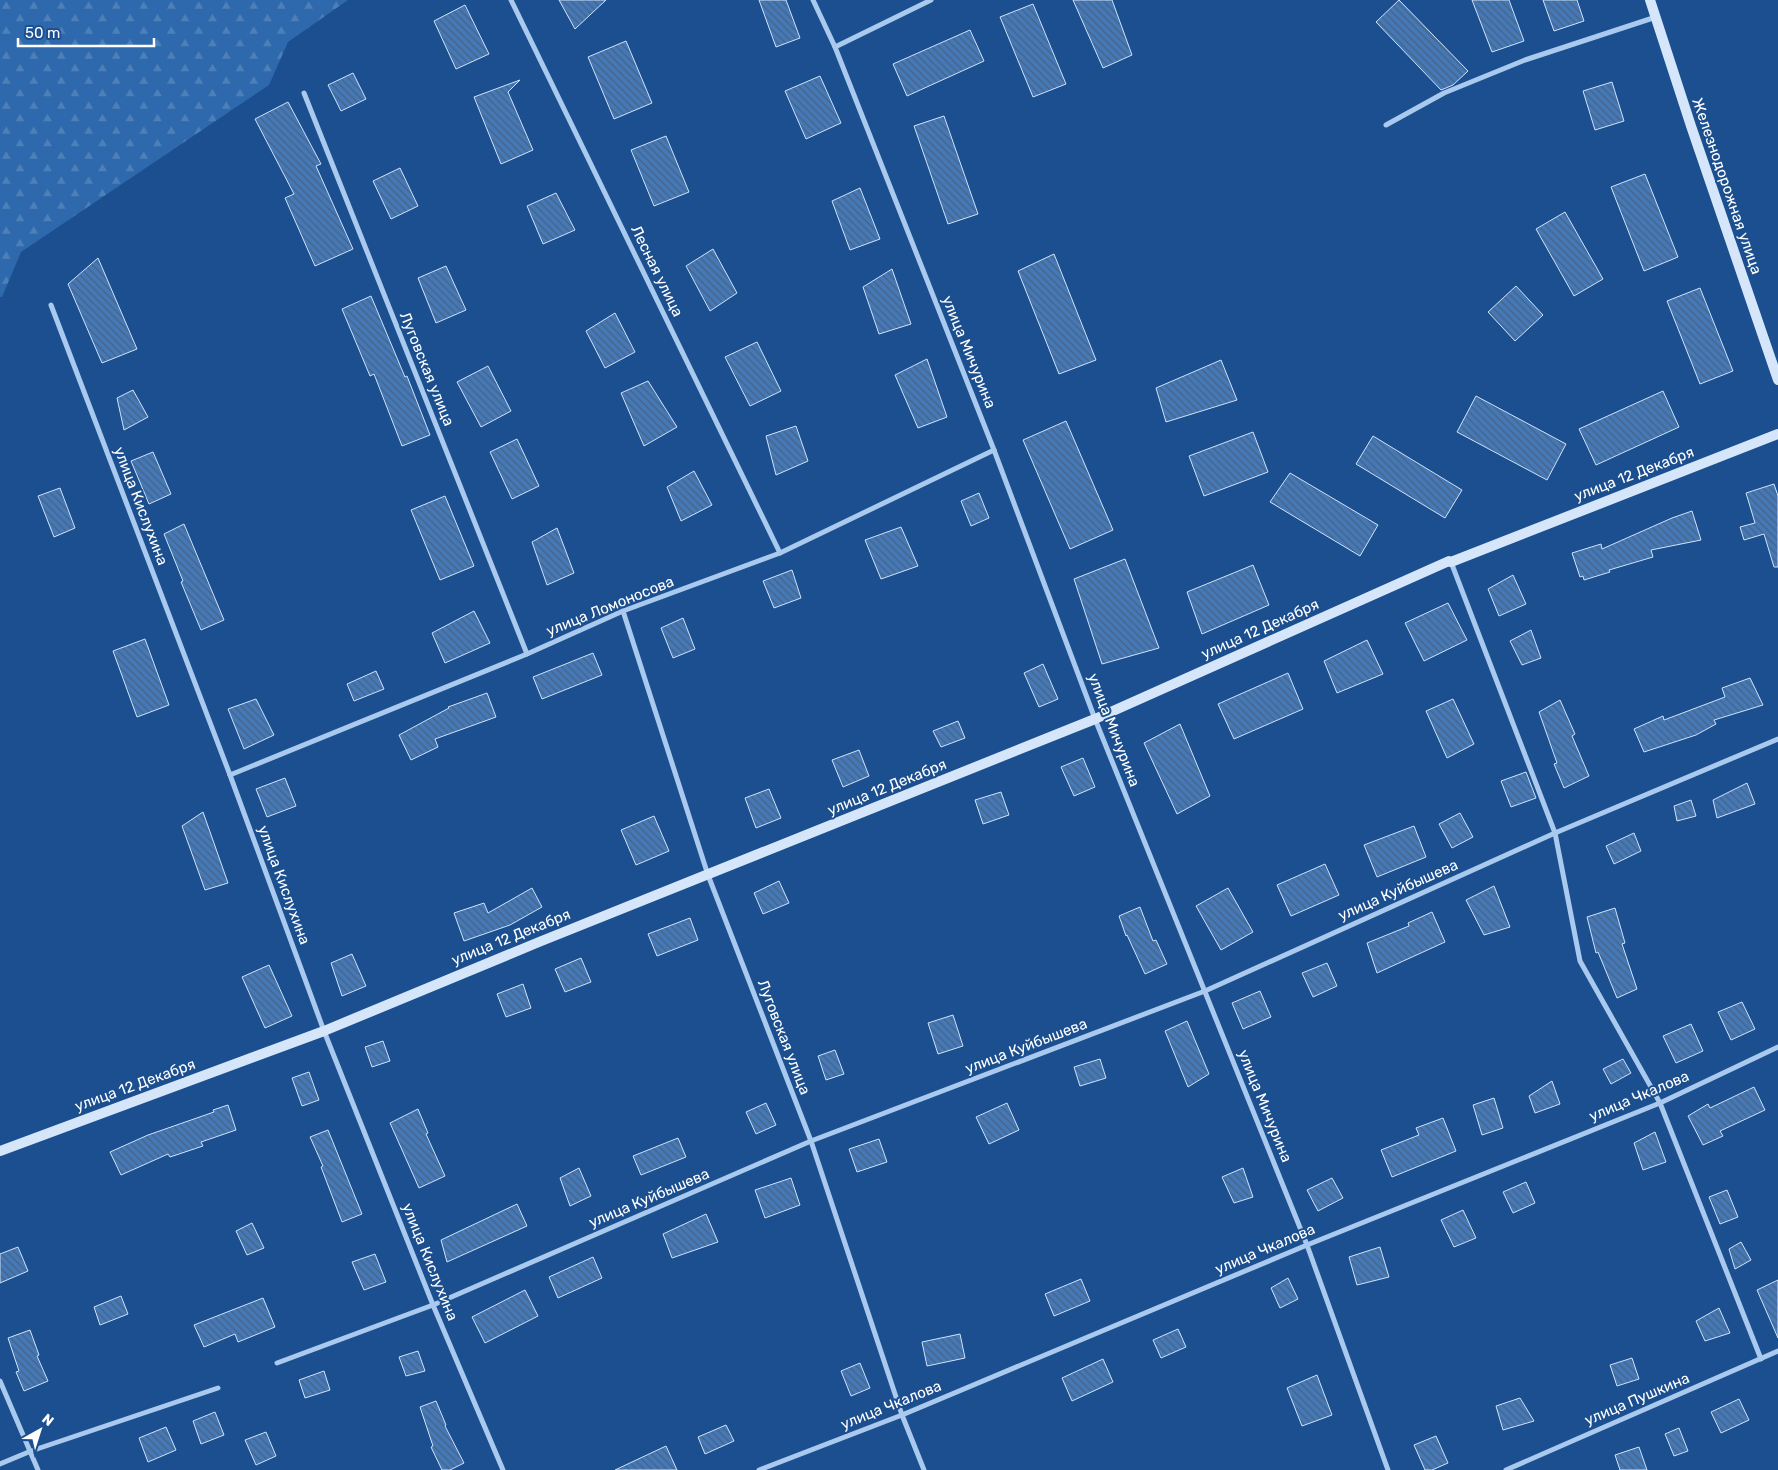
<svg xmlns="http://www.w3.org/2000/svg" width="1778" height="1470" font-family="Rubik,sans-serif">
	<defs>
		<pattern id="forest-firs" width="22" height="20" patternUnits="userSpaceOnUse" patternTransform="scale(1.25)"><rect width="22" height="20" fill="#2e69ad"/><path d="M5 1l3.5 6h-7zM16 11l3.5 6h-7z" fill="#4d80b9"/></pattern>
		<pattern id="building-back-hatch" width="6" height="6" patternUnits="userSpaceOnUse" patternTransform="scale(1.25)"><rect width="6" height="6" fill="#4478b7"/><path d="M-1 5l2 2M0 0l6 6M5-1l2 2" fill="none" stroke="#486282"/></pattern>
	</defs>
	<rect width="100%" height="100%" fill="#1b4f8f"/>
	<polygon fill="url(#forest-firs)" points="0,0 348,0 288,42 269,85 21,252 2,297 0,297"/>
	<g fill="url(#building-back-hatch)" stroke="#cfe3fa">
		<polygon points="559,0 606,0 575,29"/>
		<polygon points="759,0 786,0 800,38 776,47"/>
		<polygon points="1073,0 1112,0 1132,55 1103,68"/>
		<polygon points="1399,0 1468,71 1453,85 1441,90 1376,22"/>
		<polygon points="1472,0 1509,0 1524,41 1492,52"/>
		<polygon points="1543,0 1577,0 1584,21 1554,31"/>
		<polygon points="1033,4 1066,84 1033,97 1000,17"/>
		<polygon points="465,5 489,54 456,69 434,21"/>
		<polygon points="970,30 984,61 907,96 893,64"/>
		<polygon points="626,41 652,103 614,119 588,57"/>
		<polygon points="353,73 366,99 341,111 328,85"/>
		<polygon points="820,76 841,123 806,139 785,91"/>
		<polygon points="520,80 508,92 533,150 501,164 474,97"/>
		<polygon points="1612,82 1624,121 1595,130 1583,91"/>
		<polygon points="288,102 321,164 316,166 353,249 315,266 285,198 294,194 255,119"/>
		<polygon points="944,116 978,214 948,224 914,126"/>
		<polygon points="666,136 689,192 654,206 631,150"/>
		<polygon points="400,168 418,206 391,219 373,181"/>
		<polygon points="1645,174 1678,257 1644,271 1611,187"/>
		<polygon points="860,188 880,239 850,250 832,201"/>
		<polygon points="556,193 575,230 543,244 527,206"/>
		<polygon points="1565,212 1603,279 1574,296 1536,229"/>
		<polygon points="713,249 737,293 710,311 686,266"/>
		<polygon points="1054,254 1096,360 1059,374 1018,271"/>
		<polygon points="98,258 137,349 102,363 68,284"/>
		<polygon points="446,266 466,310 436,323 418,278"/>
		<polygon points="892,269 911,324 879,334 863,287"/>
		<polygon points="1516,286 1543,315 1515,341 1488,312"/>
		<polygon points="1700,288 1733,371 1700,384 1667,301"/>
		<polygon points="371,296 405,377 407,376 430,435 402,446 374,374 370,376 342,309"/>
		<polygon points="615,313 635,352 605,368 586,331"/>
		<polygon points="757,342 781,391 750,406 725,357"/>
		<polygon points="927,359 947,417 918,428 895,375"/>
		<polygon points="1221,360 1237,400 1166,422 1156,388"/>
		<polygon points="488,366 511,411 481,427 457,382"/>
		<polygon points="648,381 677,427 644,446 621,393"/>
		<polygon points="133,390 148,417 124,430 117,398"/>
		<polygon points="1663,391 1679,427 1596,465 1579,429"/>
		<polygon points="1476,396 1566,444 1547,480 1457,432"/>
		<polygon points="1066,421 1113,530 1070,549 1023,440"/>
		<polygon points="796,426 808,461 776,475 766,436"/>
		<polygon points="1253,432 1268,472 1204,496 1189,456"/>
		<polygon points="1373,436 1462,490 1445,518 1356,464"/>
		<polygon points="517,439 539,486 512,499 490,452"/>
		<polygon points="153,452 171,494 149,504 131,461"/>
		<polygon points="694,471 712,505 681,521 667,487"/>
		<polygon points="1290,473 1378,525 1360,556 1270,502"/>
		<polygon points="1774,484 1778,496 1778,567 1774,567 1764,534 1744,540 1740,527 1755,523 1746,493"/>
		<polygon points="60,488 75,528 54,537 38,496"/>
		<polygon points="979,493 989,518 971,526 961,501"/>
		<polygon points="445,496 474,566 440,580 411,510"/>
		<polygon points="1692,511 1701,540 1651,550 1653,557 1609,570 1610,572 1584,580 1583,576 1580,577 1572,553 1601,544 1602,549 1672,518"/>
		<polygon points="184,524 224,620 201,630 181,582 183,581 164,534"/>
		<polygon points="901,527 918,566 881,579 865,540"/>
		<polygon points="557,528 574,573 547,585 532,542"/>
		<polygon points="1125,559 1159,648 1102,664 1074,579"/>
		<polygon points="1253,565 1269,605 1202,634 1187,592"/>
		<polygon points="792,570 801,598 774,608 763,581"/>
		<polygon points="1513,575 1526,604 1499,616 1488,589"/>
		<polygon points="1448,603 1467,640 1424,661 1405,623"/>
		<polygon points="474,611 490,643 445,663 432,633"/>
		<polygon points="683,618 695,649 673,658 661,628"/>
		<polygon points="1531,630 1541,658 1522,665 1510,641"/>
		<polygon points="145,639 169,705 137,717 113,651"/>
		<polygon points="1367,640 1383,674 1337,693 1324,661"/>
		<polygon points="593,653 602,675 542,699 533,677"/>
		<polygon points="1043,664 1058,699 1039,707 1024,673"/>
		<polygon points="376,671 384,689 354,701 347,684"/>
		<polygon points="1288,673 1303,709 1234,739 1218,704"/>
		<polygon points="1750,678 1763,705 1714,720 1716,724 1696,735 1644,752 1634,729 1663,716 1664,720 1725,697 1722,688"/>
		<polygon points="487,693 496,717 435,739 438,747 411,760 399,735 449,708 448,707"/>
		<polygon points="256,699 274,735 244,749 228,709"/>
		<polygon points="1453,699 1474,744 1447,758 1426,711"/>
		<polygon points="1560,700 1575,734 1572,736 1589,776 1564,788 1554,764 1557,763 1539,712"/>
		<polygon points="958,721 965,738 941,747 933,731"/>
		<polygon points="1180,724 1210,796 1177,814 1144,743"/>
		<polygon points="859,750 869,776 843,787 832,760"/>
		<polygon points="1083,758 1095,787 1074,796 1061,767"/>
		<polygon points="1526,772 1536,798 1511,807 1501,781"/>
		<polygon points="285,778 296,806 267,817 256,789"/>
		<polygon points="1747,783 1755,804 1717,818 1713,800"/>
		<polygon points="769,789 781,818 756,828 745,798"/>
		<polygon points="1001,792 1009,815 983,824 975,800"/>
		<polygon points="1691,800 1696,816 1677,821 1674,806"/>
		<polygon points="203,812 228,883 205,890 182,826"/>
		<polygon points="1460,813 1473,837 1452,848 1439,824"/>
		<polygon points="654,816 669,851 636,865 621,830"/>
		<polygon points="1414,826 1426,857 1377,877 1364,845"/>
		<polygon points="1634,833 1641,851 1614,864 1606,846"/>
		<polygon points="1325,864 1339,895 1291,916 1277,885"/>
		<polygon points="779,881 789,903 763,914 754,893"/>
		<polygon points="1494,886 1510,927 1484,935 1466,900"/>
		<polygon points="532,888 542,907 510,925 464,941 454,913 484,903 488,913"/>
		<polygon points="1228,888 1253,932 1221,950 1196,906"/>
		<polygon points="1140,907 1153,941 1156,940 1167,964 1145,974 1127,935 1126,936 1119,916"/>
		<polygon points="1615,908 1625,943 1622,944 1637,989 1617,998 1598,952 1596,953 1587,917"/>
		<polygon points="1432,912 1445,942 1377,973 1367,943 1409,926 1408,923"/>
		<polygon points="690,918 698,940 657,956 648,934"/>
		<polygon points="352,954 366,986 342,996 331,963"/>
		<polygon points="581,958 591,982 565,992 555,969"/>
		<polygon points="1327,963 1337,986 1313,997 1302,973"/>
		<polygon points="269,965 292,1016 265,1028 242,977"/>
		<polygon points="523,984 531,1008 506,1017 497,994"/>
		<polygon points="1260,991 1271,1017 1243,1029 1232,1003"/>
		<polygon points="1742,1002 1755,1029 1731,1040 1718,1012"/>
		<polygon points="953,1015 963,1046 938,1054 928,1023"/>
		<polygon points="1187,1021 1209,1074 1188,1087 1165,1031"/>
		<polygon points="1691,1024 1703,1051 1676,1063 1663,1036"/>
		<polygon points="383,1041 390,1061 372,1067 365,1047"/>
		<polygon points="835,1050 844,1074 826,1080 818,1056"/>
		<polygon points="1100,1059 1106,1078 1080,1086 1074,1067"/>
		<polygon points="1623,1059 1631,1073 1611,1084 1603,1069"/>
		<polygon points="309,1072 319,1100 302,1106 292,1078"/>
		<polygon points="1552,1081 1560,1104 1535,1113 1529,1096"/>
		<polygon points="1754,1087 1765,1110 1720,1131 1723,1136 1703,1145 1688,1116 1708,1104 1710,1108"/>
		<polygon points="1494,1098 1503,1128 1482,1135 1473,1105"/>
		<polygon points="766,1103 776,1125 756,1134 746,1112"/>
		<polygon points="1007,1103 1019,1130 989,1144 976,1117"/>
		<polygon points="228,1105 236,1130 201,1142 203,1146 170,1157 168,1154 121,1175 110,1152 148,1135 214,1112 213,1110"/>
		<polygon points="418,1109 428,1133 426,1134 445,1176 419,1188 390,1123"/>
		<polygon points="1443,1118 1456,1151 1392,1177 1381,1150 1419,1135 1416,1128"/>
		<polygon points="328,1130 362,1214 342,1222 321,1167 323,1166 310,1137"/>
		<polygon points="1655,1132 1666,1162 1643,1170 1634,1143"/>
		<polygon points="678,1138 686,1157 641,1175 633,1156"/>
		<polygon points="879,1139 887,1162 857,1172 849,1149"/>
		<polygon points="579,1168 591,1196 570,1206 560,1178"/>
		<polygon points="1243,1168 1253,1197 1234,1203 1222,1177"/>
		<polygon points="791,1178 800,1205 765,1218 755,1190"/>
		<polygon points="1332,1178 1343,1198 1318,1211 1307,1190"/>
		<polygon points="1526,1182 1535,1203 1513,1213 1503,1192"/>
		<polygon points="1727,1190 1738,1217 1720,1224 1709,1197"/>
		<polygon points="517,1204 527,1226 447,1262 441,1240"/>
		<polygon points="1463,1210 1476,1238 1454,1247 1441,1220"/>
		<polygon points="706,1214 718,1242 672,1258 663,1234"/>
		<polygon points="252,1223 264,1248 247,1255 236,1231"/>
		<polygon points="1741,1242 1751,1260 1735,1269 1729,1249"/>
		<polygon points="18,1247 28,1271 0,1283 0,1254"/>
		<polygon points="1380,1247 1389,1277 1357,1285 1349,1257"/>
		<polygon points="375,1254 386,1282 364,1290 352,1262"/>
		<polygon points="593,1257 602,1278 558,1298 549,1277"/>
		<polygon points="1288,1278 1298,1299 1280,1308 1271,1288"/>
		<polygon points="1081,1279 1090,1301 1054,1316 1045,1294"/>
		<polygon points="1778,1280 1778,1338 1757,1290"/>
		<polygon points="525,1290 538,1316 485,1343 472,1317"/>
		<polygon points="121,1296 128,1314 100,1325 94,1307"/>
		<polygon points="263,1298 275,1327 238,1342 235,1334 204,1347 194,1325"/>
		<polygon points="1719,1308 1730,1333 1705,1341 1696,1321"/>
		<polygon points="1178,1329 1186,1347 1161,1358 1153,1340"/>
		<polygon points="30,1330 39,1355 37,1356 48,1381 24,1391 16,1372 19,1371 8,1338"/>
		<polygon points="960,1334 965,1358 927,1366 922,1342"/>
		<polygon points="418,1351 425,1371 406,1376 399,1357"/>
		<polygon points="1632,1358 1639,1379 1617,1386 1610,1365"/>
		<polygon points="1103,1359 1113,1382 1072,1401 1062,1378"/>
		<polygon points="860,1363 870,1388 851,1396 841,1371"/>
		<polygon points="324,1371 330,1390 305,1398 299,1380"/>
		<polygon points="1317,1375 1332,1415 1302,1426 1287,1388"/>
		<polygon points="1520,1398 1534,1421 1503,1430 1496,1406"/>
		<polygon points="1739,1399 1749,1420 1721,1433 1711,1412"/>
		<polygon points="436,1401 446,1425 445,1426 464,1463 450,1470 442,1470 431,1447 433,1446 420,1407"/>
		<polygon points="215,1412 224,1435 201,1444 193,1421"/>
		<polygon points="726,1425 734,1441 705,1454 698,1437"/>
		<polygon points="166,1427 176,1450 148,1462 139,1438"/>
		<polygon points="1679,1428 1688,1451 1674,1456 1665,1434"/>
		<polygon points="266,1432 276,1456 256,1465 245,1440"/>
		<polygon points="1436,1436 1448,1463 1432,1470 1425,1470 1414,1445"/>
		<polygon points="666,1446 677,1470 615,1470"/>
		<polygon points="1639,1447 1647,1470 1620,1470 1615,1455"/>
	</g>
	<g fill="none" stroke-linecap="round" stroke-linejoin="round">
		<g stroke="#a9c9ee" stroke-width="5">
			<polyline points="511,0 780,553"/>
			<polyline points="813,0 835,47 994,450 1095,719 1307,1245 1388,1470"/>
			<polyline points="835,47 931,0"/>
			<polyline points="304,93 527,654"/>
			<polyline points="1386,125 1444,93 1525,60 1656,17"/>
			<polyline points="51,305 230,775 324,1031 433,1305 503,1470"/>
			<polyline points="1451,562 1555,833 1580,961 1660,1103 1761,1359"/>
			<polyline points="623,611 708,875 811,1141 902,1415 924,1470"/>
			<polyline points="230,775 527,654 623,611 780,553 994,450"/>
			<polyline points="277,1363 433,1305 811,1141 1205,991 1555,833 1778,739"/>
			<polyline points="0,1381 38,1470"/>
			<polyline points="0,1464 31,1451 218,1388"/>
			<polyline points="759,1470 902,1415 1307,1245 1660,1103 1778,1047"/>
			<polyline points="1506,1470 1778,1351"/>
		</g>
		<g stroke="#d6e6fa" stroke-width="10">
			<polyline points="1650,0 1691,126 1778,380"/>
			<polyline points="0,1151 324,1031 539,942 1095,719 1449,561 1451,562 1778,434"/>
		</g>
	</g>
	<g text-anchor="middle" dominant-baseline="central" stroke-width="4" stroke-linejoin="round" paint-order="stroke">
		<g font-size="15" fill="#fff" stroke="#1b4f8f">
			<text transform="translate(1727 186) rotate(71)">Железнодорожная улица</text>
			<text transform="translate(657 271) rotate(64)">Лесная улица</text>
			<text transform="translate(969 352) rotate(68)">улица Мичурина</text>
			<text transform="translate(427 369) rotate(68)">Луговская улица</text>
			<text transform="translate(1634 474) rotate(-21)">улица 12 Декабря</text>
			<text transform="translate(141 506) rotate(69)">улица Кислухина</text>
			<text transform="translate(610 606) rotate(-22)">улица Ломоносова</text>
			<text transform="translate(1260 629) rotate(-24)">улица 12 Декабря</text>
			<text transform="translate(1114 730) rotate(69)">улица Мичурина</text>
			<text transform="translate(887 787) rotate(-22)">улица 12 Декабря</text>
			<text transform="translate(284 885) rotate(70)">улица Кислухина</text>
			<text transform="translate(1398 890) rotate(-24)">улица Куйбышева</text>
			<text transform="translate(511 937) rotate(-22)">улица 12 Декабря</text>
			<text transform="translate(784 1037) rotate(69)">Луговская улица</text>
			<text transform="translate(1026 1046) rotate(-21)">улица Куйбышева</text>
			<text transform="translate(135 1085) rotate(-20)">улица 12 Декабря</text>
			<text transform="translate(1639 1096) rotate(-23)">улица Чкалова</text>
			<text transform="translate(1265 1106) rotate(68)">улица Мичурина</text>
			<text transform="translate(649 1198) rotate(-23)">улица Куйбышева</text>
			<text transform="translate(1265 1249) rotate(-23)">улица Чкалова</text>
			<text transform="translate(430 1262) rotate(68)">улица Кислухина</text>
			<text transform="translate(1637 1399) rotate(-23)">улица Пушкина</text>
			<text transform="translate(891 1405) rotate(-22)">улица Чкалова</text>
		</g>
	</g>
	<g transform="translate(40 1430) rotate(39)" stroke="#1b4f8f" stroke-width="4" paint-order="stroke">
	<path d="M0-4L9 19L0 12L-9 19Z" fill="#ffffff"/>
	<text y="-8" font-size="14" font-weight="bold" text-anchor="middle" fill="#ffffff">N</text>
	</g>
	<path d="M18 38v8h136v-8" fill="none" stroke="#ffffff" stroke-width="2.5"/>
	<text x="25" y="38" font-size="15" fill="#ffffff" stroke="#1b4f8f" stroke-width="4" paint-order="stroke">50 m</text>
</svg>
